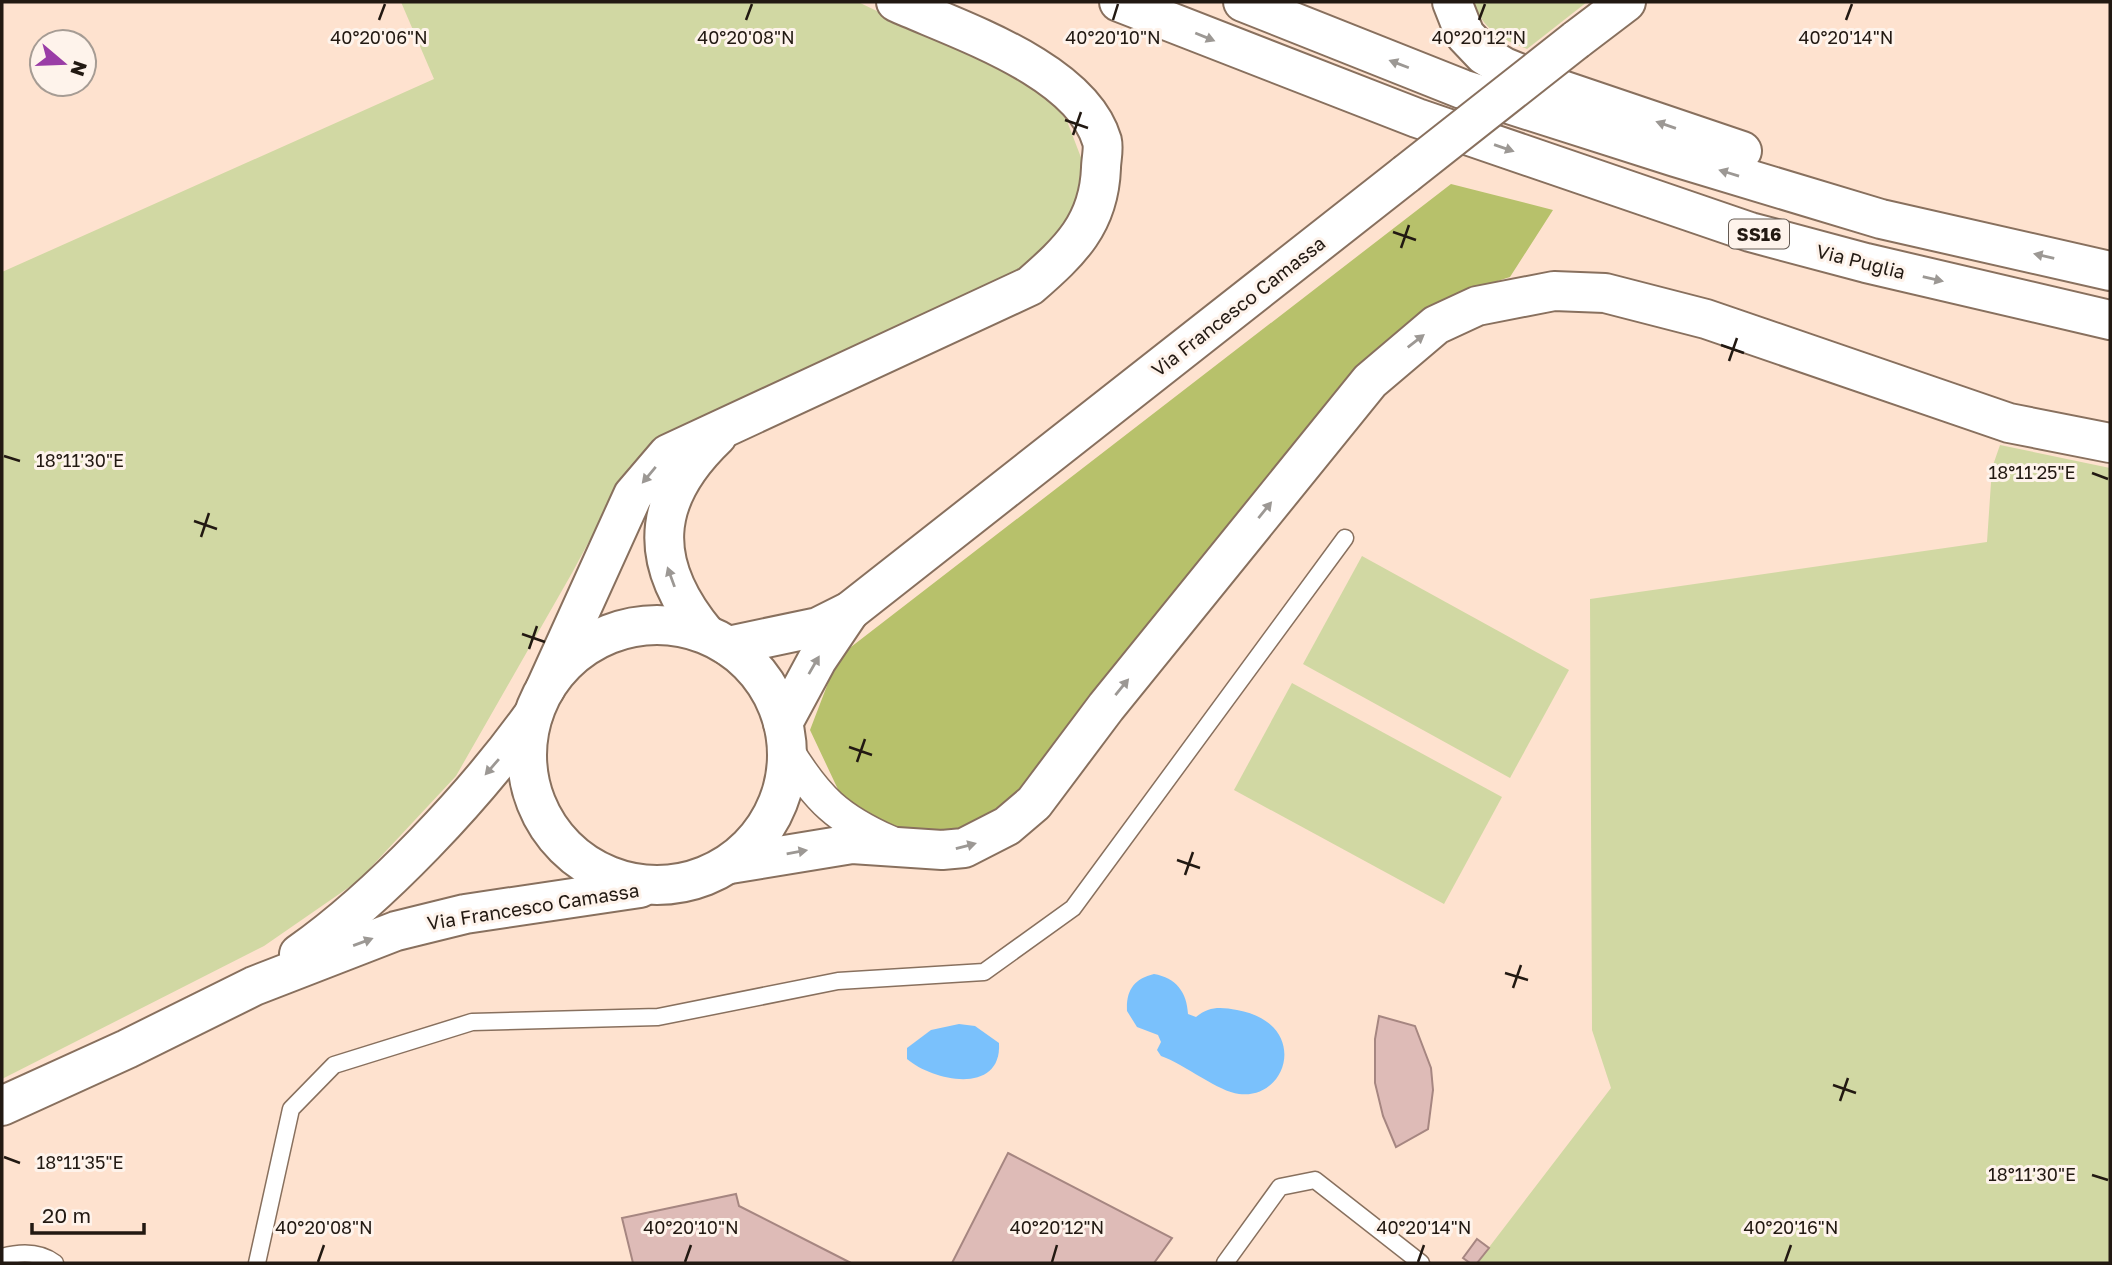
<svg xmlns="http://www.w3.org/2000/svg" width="2112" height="1265" font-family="'Golos Text',sans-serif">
	<rect width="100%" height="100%" fill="#fee2cf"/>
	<g fill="#d1d8a3">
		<polygon points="401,2 858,2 1043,90 1067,121 1085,168 1078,219 1041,263 723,412 629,467 572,573 456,776 358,881 264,946 2,1079 2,272 434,79"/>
		<path d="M 1473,2 L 1587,2 L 1527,49 C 1499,38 1484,30 1473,2 Z"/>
		<polygon points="2000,445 2110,468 2110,1263 1477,1263 1611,1088 1592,1030 1590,599 1987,542 1992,468"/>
		<polygon points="1362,556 1569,670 1510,778 1303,664"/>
		<polygon points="1292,683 1502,797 1444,904 1234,790"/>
	</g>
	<polygon fill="#b7c16b" points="1451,184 1553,210 1510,277 1457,294 1396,338 1028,788 980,829 919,838 881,825 843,800 810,730 838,657"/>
	<g fill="#7ac1fc">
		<path d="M 1154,974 C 1176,978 1187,992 1188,1014 L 1196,1017 C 1209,1006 1221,1007 1237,1010 C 1310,1023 1289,1100 1239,1094 C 1219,1092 1184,1064 1161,1056 L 1157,1050 L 1161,1042 L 1158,1035 L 1137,1027 L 1127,1011 C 1126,990 1134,979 1154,974 Z"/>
		<path d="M 959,1024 L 975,1026 L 999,1043 C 1002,1095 934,1082 907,1059 L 907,1048 L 931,1030 Z"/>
	</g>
	<g fill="#debbb7" stroke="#a68681" stroke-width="2">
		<polygon points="1379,1016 1415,1026 1431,1068 1433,1090 1428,1129 1396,1147 1383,1116 1375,1083 1375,1039"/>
		<polygon points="1008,1153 1172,1238 1154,1263 952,1263"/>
		<polygon points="736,1194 739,1206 851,1263 633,1263 622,1218"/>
		<polygon points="1477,1239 1489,1248 1477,1263 1470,1263 1463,1258"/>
	</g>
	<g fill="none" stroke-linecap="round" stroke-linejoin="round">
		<g stroke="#88705e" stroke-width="19">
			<g id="lane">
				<path d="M 2,1257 C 20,1252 39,1251 55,1263"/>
				<polyline points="257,1263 291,1109 334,1065 472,1022 658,1017 838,981 984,972 1073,908 1345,538"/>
				<polyline points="1225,1263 1280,1187 1315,1180 1421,1263"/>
			</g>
		</g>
		<g stroke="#88705e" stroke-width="35">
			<path id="street" d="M 787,750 C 817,799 838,819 890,842"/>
		</g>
		<g stroke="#88705e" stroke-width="42">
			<g id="secondary">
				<polyline points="1576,40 1626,2"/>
				<circle cx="657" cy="755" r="130"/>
				<path d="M 706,634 C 648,564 649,501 717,436"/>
				<polyline points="728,646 818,627 850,611 1406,174"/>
				<path d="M 545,689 L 633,495 L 668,454 L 1030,286 C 1070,251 1099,224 1101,168 C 1101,160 1104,149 1102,141 C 1081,69 958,30 896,2"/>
				<polyline points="783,723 817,660 850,611"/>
				<polyline points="730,864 852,844 942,850 964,848 1007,826 1034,803 1106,707 1370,381 1436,325 1477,306 1554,291 1605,293 1706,319 2009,423 2110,443"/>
				<path d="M 299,954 C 380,897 475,796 533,715"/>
				<polyline points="2,1106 127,1049 254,986 396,931 465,914 640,888"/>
			</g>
		</g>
		<g stroke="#88705e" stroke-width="42">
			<g id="highway">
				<polyline points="1119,2 1417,118 1750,232 1866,263 2110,320"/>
				<polyline points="1243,2 1462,89 1675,157 1881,219 2110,271"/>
				<polyline points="1452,2 1465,35 1484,55 1504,67 1553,87 1742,151"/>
			</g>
		</g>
		<use href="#lane" stroke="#fff" stroke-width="16"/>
		<use href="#street" stroke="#fff" stroke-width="32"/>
		<use href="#secondary" stroke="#fff" stroke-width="38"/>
		<use href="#highway" stroke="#fff" stroke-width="38"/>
		<g stroke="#88705e" stroke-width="42" stroke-linecap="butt">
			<polyline id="secondary-bridge" points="1406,174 1576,40"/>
		</g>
		<use href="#secondary-bridge" stroke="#fff" stroke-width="38"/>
	</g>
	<defs><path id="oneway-solid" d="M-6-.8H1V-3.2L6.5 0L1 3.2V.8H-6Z" transform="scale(1.75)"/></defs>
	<g fill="#9c9894">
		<use href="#oneway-solid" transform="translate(1205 37) rotate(22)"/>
		<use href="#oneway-solid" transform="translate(1399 64) rotate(-159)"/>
		<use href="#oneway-solid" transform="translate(1666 125) rotate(-161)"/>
		<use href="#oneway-solid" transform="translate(1504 148) rotate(19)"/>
		<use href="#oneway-solid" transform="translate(1729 173) rotate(-163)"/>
		<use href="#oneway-solid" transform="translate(2044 256) rotate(-167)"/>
		<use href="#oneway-solid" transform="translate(1933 279) rotate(13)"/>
		<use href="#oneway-solid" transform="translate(1416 341) rotate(-38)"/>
		<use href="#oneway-solid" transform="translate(649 475) rotate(130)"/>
		<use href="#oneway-solid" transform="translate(1265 510) rotate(-51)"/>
		<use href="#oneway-solid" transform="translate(671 577) rotate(-110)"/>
		<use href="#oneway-solid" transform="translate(814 665) rotate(-60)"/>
		<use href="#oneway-solid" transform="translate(1122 687) rotate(-51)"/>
		<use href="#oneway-solid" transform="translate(492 767) rotate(131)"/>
		<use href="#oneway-solid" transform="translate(966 846) rotate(-15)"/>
		<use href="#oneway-solid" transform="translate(797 852) rotate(-10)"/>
		<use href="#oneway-solid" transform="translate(363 942) rotate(-20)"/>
	</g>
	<path fill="none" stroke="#221912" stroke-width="2.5" d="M 379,20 L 385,4M 746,20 L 752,4M 1113,20 L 1118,4M 1479,20 L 1485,4M 1846,20 L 1852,4M 1065,120 L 1088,128M 1073,135 L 1081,112M 1393,232 L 1416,240M 1401,248 L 1409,225M 1721,345 L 1744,353M 1729,361 L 1737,338M 4,456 L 20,461M 2092,473 L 2108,479M 194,521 L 217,529M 201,537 L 209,513M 522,634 L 545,642M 529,649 L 537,626M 849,747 L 872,755M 857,762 L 865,739M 1177,860 L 1200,868M 1185,875 L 1193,852M 1505,973 L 1528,980M 1513,988 L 1521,965M 1833,1085 L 1856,1093M 1840,1101 L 1848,1078M 4,1157 L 20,1163M 2092,1175 L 2108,1180M 318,1262 L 324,1245M 685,1262 L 691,1245M 1052,1262 L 1057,1245M 1418,1262 L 1424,1245M 1785,1262 L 1791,1245"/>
	<g text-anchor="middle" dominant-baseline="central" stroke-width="6" stroke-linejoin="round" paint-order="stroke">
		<rect fill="#fef3eb" stroke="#645a53" stroke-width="2" x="1729" y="219.5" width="60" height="29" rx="5"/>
		<g font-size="18" font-weight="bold" fill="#221912">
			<text x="1759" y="234">SS16</text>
		</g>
		<g font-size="19" fill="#221912" stroke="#fef3eb">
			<text transform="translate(1861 261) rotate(14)">Via Puglia</text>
			<text transform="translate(1238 306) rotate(-38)">Via Francesco Camassa</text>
			<text transform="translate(533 906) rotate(-9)">Via Francesco Camassa</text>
		</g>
	</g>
	<g font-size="18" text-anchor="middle" fill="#221912" stroke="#fef3eb" stroke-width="6" stroke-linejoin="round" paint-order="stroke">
		<text x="379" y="44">40°20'06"N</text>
		<text x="746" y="44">40°20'08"N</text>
		<text x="1113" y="44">40°20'10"N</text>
		<text x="1479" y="44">40°20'12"N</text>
		<text x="1846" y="44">40°20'14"N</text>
		<text x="80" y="467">18°11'30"E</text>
		<text x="2032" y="479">18°11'25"E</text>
		<text x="80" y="1169">18°11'35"E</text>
		<text x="2032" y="1181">18°11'30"E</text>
		<text x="324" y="1234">40°20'08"N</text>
		<text x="691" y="1234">40°20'10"N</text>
		<text x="1057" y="1234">40°20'12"N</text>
		<text x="1424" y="1234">40°20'14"N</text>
		<text x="1791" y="1234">40°20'16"N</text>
	</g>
	<rect width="2112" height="1265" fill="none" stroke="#221912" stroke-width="7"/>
	<g transform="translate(63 63) rotate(109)"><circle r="33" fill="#fef3eb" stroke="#a69c94" stroke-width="2"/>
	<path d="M0-5L12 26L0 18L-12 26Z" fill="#9a3da6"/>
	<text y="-10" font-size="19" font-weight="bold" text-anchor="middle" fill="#221912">N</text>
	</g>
	<path d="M32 1223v10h112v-10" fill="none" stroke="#221912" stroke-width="3.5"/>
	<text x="42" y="1223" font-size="21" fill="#221912" stroke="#fef3eb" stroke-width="5" paint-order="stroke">20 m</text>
</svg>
